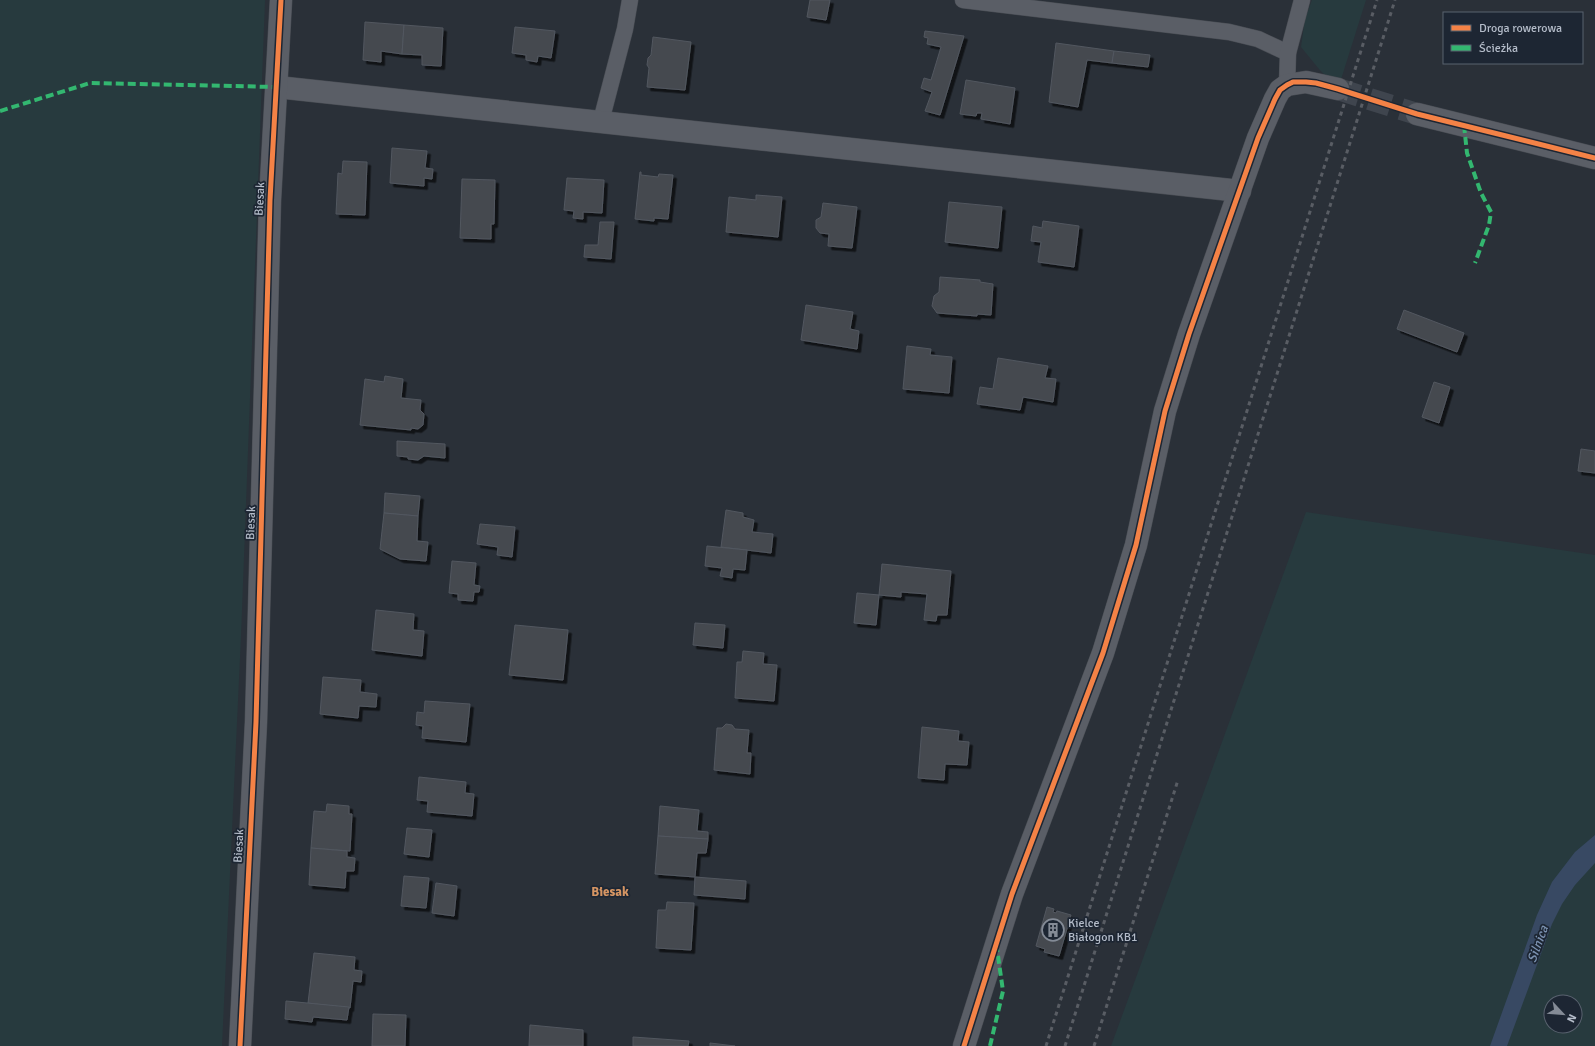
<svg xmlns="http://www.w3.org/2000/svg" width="1595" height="1046" font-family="Signika,sans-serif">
	<defs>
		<filter id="shadow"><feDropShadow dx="3.5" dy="3.5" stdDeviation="0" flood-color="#0009"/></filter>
	</defs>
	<rect width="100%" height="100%" fill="#2a3038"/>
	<g fill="#273a3e" fill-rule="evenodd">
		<polygon points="0,0 265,0 241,636 222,1046 0,1046"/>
		<polygon points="1312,0 1366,0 1338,89 1319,69 1301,47 1305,19"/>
		<path d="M 1306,512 L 1595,555 L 1595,1046 L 1111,1046 ZM 1551,1002 L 1575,1002 L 1575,1026 L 1551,1026 Z"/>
	</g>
	<polygon fill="#384963" points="1595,835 1595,863 1575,885 1562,904 1552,924 1507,1046 1490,1046 1537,915 1552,882 1575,852"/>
	<g fill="#444950" stroke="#52575f" filter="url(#shadow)">
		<polygon points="810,0 830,0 826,20 807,17"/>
		<polygon points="365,22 404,25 402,54 381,51 381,62 363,60"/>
		<polygon points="404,25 443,28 441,66 422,65 422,55 402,54"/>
		<polygon points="515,27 555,31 551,58 538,56 537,62 526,60 526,55 512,53"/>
		<polygon points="925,31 964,36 940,115 925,111 932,92 921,88 924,78 931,80 941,47 927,44 928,38 924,37"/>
		<polygon points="653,37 691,42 685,90 647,87 649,68 647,65 648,58 651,55"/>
		<polygon points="1056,43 1114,51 1112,63 1087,60 1078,107 1049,102"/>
		<polygon points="1114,51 1150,55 1148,67 1112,63"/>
		<polygon points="966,80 1015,88 1010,124 981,119 982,113 977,113 976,116 960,114"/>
		<polygon points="392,148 427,151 425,168 433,169 432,179 424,178 424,186 390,183"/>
		<polygon points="343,161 367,162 365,215 336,214 338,173 342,174"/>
		<polygon points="640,172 641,172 641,175 658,177 659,174 673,175 668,219 654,218 654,221 635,219"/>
		<polygon points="567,178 604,180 602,213 583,212 583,219 573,218 574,211 564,210"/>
		<polygon points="462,179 495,180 494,224 491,224 491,239 460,238"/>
		<polygon points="756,195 782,197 778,237 726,232 729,197 756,200"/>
		<polygon points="949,202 1002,207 998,248 945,242"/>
		<polygon points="823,203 857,207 852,248 828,246 829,234 820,233 816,228 816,220 821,217"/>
		<polygon points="1043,221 1079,226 1074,267 1038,262 1041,242 1031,241 1033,226 1042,228"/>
		<polygon points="600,222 614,222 611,259 584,257 585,245 598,245"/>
		<polygon points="940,277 980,280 980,282 993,284 991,315 977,314 977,316 937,313 932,306 934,296 939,292"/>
		<polygon points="806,305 853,312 850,329 859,331 857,349 801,340"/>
		<polygon points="1404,310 1464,333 1457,352 1397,329"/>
		<polygon points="907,346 931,349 930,355 952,357 949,393 903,389"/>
		<polygon points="998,358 1048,366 1045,378 1056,379 1053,402 1023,397 1020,410 977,404 980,387 993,389"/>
		<polygon points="385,376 403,379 401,398 421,400 420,410 424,414 423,425 418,429 411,428 411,430 360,425 365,379 384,382"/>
		<polygon points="1434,382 1450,387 1439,423 1422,417"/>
		<polygon points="397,441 445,444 445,458 424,456 418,460 408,459 408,457 397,456"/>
		<polygon points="1581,449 1595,451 1595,473 1578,471"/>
		<polygon points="385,493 420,496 418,516 384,513"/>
		<polygon points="726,510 743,513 743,517 754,520 752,532 773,534 771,553 721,547"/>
		<polygon points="384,513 418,516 417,541 428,542 426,561 400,559 380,549"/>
		<polygon points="480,524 515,527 512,557 497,555 498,547 477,544"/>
		<polygon points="707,546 747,550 745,570 733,569 732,578 720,576 722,568 705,566"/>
		<polygon points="452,561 476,563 474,585 480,586 479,592 474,592 473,601 458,600 458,594 449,593"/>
		<polygon points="882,564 951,571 947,615 937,615 936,621 924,620 927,594 901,592 901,597 879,595"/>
		<polygon points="857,593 879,595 876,625 854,623"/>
		<polygon points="376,610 414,614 413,630 424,631 422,656 372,650"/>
		<polygon points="695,623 725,625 723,648 693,645"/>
		<polygon points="515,625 568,630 563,680 509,675"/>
		<polygon points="743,651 764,653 763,664 777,665 774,701 735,698 737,662 742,662"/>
		<polygon points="323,677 361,680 360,692 377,694 376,707 359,706 358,718 320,714"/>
		<polygon points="425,701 470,704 466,742 422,738 423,726 416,725 417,712 424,713"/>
		<polygon points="726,724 732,725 735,729 749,730 747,753 751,753 750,774 714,770 717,728 722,728"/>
		<polygon points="922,727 959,731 958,741 969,742 967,765 945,764 944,780 918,778"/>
		<polygon points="419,777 466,782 465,793 474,794 472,816 427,812 428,801 417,800"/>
		<polygon points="327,804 349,806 349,814 352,814 350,851 311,848 314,811 326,812"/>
		<polygon points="660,806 699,810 697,831 708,832 708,839 658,836"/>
		<polygon points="407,828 432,830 429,857 404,854"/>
		<polygon points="658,836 708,839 706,853 697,853 695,877 655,874"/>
		<polygon points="311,848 347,851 347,857 355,858 354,871 346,871 345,888 309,885"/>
		<polygon points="404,876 429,878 426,908 401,906"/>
		<polygon points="695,877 746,881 745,899 694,895"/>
		<polygon points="436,883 457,886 454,916 432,913"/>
		<polygon points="667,902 694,903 691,950 656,948 658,910 666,910"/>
		<polygon points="1047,907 1054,909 1053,912 1056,913 1057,911 1071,915 1059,956 1044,952 1045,949 1036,946"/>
		<polygon points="314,953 355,957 354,970 362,971 361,982 353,981 350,1008 308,1003"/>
		<polygon points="286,1001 349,1007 347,1020 313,1017 312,1022 285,1019"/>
		<polygon points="373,1014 406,1015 405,1046 372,1046"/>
		<polygon points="530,1025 583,1030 583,1046 529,1046"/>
		<polygon points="633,1037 689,1041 688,1046 633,1046"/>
		<polygon points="710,1043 735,1046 710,1046"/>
	</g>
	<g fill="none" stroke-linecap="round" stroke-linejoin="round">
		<polyline stroke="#3f454e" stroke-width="22" stroke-dasharray="22 11" stroke-linecap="butt" points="1338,89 1417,114"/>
		<g stroke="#484c53" stroke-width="17">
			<g id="service">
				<polyline points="963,0 1229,32 1258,39 1288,53"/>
				<polyline points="1287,85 1288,53 1302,0"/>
				<polyline points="601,121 625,29 630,0"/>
			</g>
		</g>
		<g stroke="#484c53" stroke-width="23">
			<g id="minor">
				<polyline points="277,87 1240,191"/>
				<polyline points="1417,114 1595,158"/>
				<polyline points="240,1046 256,722 270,200 281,0"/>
				<polyline points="964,1046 1012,894 1103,653 1136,545 1165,411 1189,334 1258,138 1275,99 1280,90 1287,85 1306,82 1338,89"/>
			</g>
		</g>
		<use href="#service" stroke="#5a5e66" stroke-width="16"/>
		<use href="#minor" stroke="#5a5e66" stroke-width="22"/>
		<g stroke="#595d64" stroke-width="3" stroke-dasharray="4 4" stroke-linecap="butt">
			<polyline points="1046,1046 1377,0"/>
			<polyline points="1065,1046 1395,0"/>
			<polyline points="1094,1046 1178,780"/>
		</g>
		<g stroke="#33b770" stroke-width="4" stroke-dasharray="8 4" stroke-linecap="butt">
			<polyline points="0,111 90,83 277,87"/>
			<polyline points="1464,125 1467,153 1481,193 1491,212 1489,225 1475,263"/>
			<polyline points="990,1046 1003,991 997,949"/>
		</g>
		<g stroke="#1d2633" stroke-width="8">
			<g id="cycleway">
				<polyline points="240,1046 256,722 270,200 281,0"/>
				<polyline points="964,1046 1012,894 1103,653 1136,545 1165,411 1189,334 1258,138 1275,99 1280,90 1287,85 1293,82 1306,82 1316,83 1338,89 1417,114 1595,158"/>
			</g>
		</g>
		<use href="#cycleway" stroke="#f48246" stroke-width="5"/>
	</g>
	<defs>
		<g id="building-ring" transform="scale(1.15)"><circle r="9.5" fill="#1d2633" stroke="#848b96" stroke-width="1.5"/><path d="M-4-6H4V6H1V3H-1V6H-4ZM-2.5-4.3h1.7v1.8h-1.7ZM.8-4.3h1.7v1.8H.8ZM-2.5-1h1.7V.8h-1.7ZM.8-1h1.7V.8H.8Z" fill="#848b96"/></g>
	</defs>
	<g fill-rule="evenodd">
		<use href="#building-ring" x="1053" y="930"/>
	</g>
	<g text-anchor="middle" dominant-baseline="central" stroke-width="3.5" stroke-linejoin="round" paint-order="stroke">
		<g font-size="12" fill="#b4bcc9" stroke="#1d2633">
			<text transform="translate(260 199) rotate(-87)">Biesak</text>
			<text transform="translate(251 523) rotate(-88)">Biesak</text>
			<text transform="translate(239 846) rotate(-87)">Biesak</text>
		</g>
		<g font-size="12" fill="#b4bcc9" stroke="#1d2633" text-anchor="start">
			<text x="1068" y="923">Kielce<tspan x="1068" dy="14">Białogon KB1</tspan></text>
		</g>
		<g font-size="13" font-weight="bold" fill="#d59563" stroke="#1d2633">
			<text x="610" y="892">Biesak</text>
		</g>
		<g font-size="13" font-style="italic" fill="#7c92b1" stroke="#1d2633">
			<text transform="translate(1538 944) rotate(-70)">Silnica</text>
		</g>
	</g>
	<rect x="1443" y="12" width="140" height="52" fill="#1d2633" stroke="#59626f"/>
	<rect x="1451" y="25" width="20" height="6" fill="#f48246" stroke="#59626f"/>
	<text x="1479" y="32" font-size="12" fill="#b4bcc9">Droga rowerowa</text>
	<rect x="1451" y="45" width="20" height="6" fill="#33b770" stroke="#59626f"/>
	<text x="1479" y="52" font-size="12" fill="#b4bcc9">Ścieżka</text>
	<g transform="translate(1563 1014) rotate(116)"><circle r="19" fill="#1d2633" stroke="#59626f"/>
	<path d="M0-3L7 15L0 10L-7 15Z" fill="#848b96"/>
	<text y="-6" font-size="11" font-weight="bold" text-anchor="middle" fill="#b4bcc9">N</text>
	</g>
</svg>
